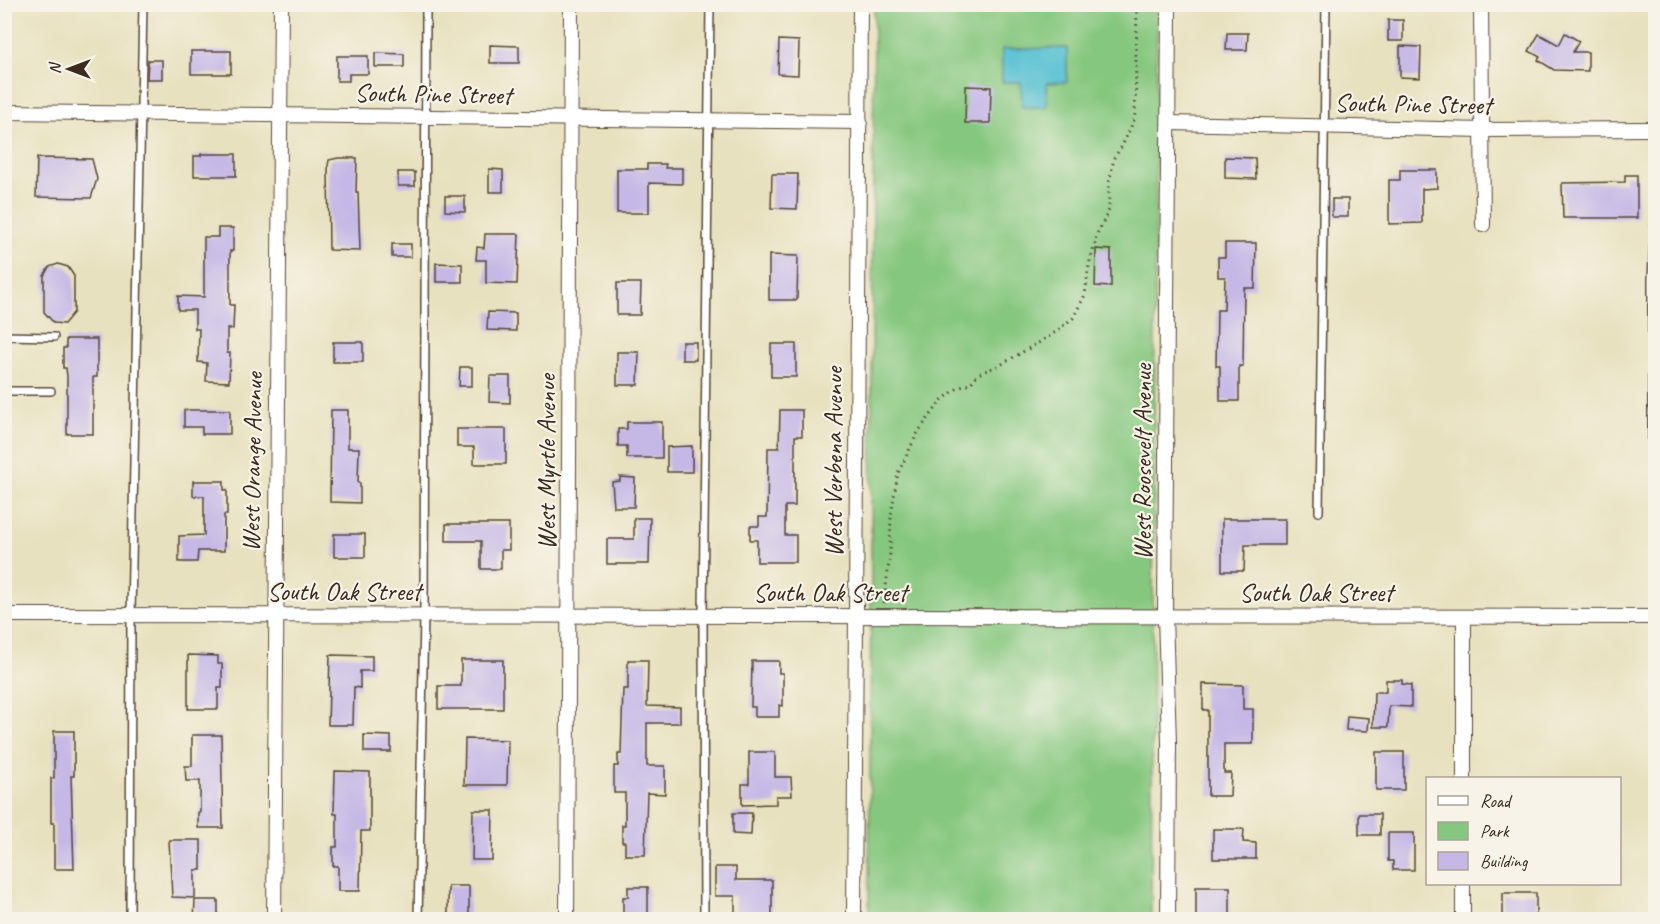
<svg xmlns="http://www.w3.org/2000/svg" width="1660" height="924" font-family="Caveat,sans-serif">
	<rect width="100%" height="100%" fill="#f7f3e8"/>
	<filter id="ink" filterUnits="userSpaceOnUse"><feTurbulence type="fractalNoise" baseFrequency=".0167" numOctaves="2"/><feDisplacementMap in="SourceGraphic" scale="12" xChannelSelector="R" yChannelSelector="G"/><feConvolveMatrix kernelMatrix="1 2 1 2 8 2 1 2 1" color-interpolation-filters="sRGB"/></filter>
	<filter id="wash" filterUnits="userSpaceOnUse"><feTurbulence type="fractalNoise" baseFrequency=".008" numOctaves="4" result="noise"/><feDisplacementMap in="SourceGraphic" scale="24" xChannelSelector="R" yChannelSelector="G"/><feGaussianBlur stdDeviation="1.35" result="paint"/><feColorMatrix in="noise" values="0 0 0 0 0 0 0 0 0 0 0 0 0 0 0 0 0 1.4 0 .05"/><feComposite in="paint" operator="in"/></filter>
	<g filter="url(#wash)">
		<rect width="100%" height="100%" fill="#e8e1bf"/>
		<polygon fill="#86c77f" stroke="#60784e" stroke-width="1.5" points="874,5 1157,5 1151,919 869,920"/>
		<polygon fill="#57c1d3" stroke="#497678" stroke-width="1.5" points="1067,48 1067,82 1047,83 1047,107 1022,107 1021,82 1002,82 1002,49"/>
		<g id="blocks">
			<g fill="#c5b8e6">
				<rect x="1388" y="20" width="15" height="21"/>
				<polygon points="1227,33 1248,33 1247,50 1226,50"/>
				<polygon points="1565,33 1579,41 1573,52 1588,52 1588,71 1554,70 1538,60 1540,57 1529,51 1539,34 1559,45"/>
				<polygon points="779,40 799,41 798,75 778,74"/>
				<polygon points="490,45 519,46 519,63 490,63"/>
				<polygon points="1400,46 1421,47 1420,78 1400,77"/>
				<rect x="191" y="51" width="40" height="23"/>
				<polygon points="375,53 404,54 404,67 375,67"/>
				<polygon points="337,56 368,56 368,74 349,74 349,81 337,81"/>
				<polygon points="148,60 162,60 162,79 147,79"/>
				<polygon points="966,86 991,87 990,123 965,123"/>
				<polygon points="201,154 236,154 236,176 194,176 194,156 201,156"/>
				<polygon points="1225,157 1255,158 1256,179 1225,178"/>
				<polygon points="37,158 92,159 97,179 91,198 36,197"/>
				<polygon points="338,158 357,158 356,192 358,192 360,251 329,250 328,166 329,160"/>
				<polygon points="647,164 666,164 665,168 682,168 682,184 649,183 649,213 617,213 617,169 647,169"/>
				<polygon points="489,169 503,170 503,192 489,192"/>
				<polygon points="1400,170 1437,170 1437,188 1422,189 1422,223 1389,224 1389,180 1400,180"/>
				<rect x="398" y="172" width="17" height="14"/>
				<polygon points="772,174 798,174 797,209 771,208"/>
				<polygon points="1625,175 1637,175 1637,218 1563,218 1562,183 1625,182"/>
				<polygon points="445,196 465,196 465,212 445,211"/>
				<rect x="1332" y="199" width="16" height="18"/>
				<polygon points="218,228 233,228 233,251 230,251 230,305 234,305 233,329 227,329 227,353 230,353 229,382 206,381 207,363 198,362 199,329 195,329 195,310 178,310 178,296 204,297 204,237 218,237"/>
				<polygon points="485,234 519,234 517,284 486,283 486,260 476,260 477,247 484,248"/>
				<polygon points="1225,243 1256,243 1255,288 1244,288 1243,366 1239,366 1239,401 1220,401 1220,366 1216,366 1217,310 1224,310 1225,277 1218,277 1218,257 1225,257"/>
				<rect x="392" y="244" width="19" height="13"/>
				<polygon points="1096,249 1111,250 1111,287 1095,286"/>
				<polygon points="769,255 798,256 797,300 769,300"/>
				<polygon points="436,263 462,264 462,282 436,282"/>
				<polygon points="58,264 68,267 74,276 74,312 64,324 54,323 44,312 44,276 49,267"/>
				<polygon points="617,283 641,283 640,315 617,315"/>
				<polygon points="488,312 516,313 516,331 487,330"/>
				<polygon points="66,339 97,339 97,377 93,377 93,434 67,434 67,377 66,368 63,368 63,348 66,348"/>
				<rect x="333" y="342" width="30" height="20"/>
				<rect x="682" y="342" width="14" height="18"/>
				<rect x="771" y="344" width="25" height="33"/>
				<polygon points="617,352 639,352 638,385 617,385"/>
				<polygon points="460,367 472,367 472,386 459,386"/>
				<polygon points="490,376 510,376 510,403 489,402"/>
				<polygon points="184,410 230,410 230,434 202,434 202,427 184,427"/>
				<polygon points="331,410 348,410 348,448 359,448 358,483 360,483 360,503 330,502"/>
				<polygon points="780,410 802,410 802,436 795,436 795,506 785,506 785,535 796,535 796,562 757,562 757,540 750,540 750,526 759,526 759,517 767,517 768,448 779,448"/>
				<polygon points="627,422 662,422 662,458 627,458 627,446 618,446 618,429 627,429"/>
				<polygon points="457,429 506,429 506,464 474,464 474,447 457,447"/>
				<polygon points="692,446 692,472 667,472 667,447"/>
				<polygon points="620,477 635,478 634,507 614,507 612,482 620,481"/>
				<polygon points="193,481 224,481 224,490 227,490 227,515 224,515 224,551 198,551 197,562 179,562 179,536 204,535 204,496 193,496"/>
				<polygon points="634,518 650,518 649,564 607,564 607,539 634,539"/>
				<polygon points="1222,519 1285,519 1285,545 1245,545 1244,571 1222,571"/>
				<polygon points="446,524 509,524 509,550 501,550 501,569 481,569 481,541 446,541"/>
				<rect x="334" y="534" width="31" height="23"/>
				<polygon points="188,655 218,656 218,664 222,664 222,688 218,688 218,709 188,709"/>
				<polygon points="330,655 372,656 372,671 360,671 360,688 354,687 353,725 328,725"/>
				<polygon points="461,660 503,660 503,709 438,709 438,686 461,686"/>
				<polygon points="628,660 648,660 647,706 680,707 680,723 647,723 647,766 665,766 665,794 647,793 645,855 625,855 625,842 622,842 622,825 625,825 625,793 614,793 614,766 618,766 618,754 621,754 623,689 628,689"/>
				<polygon points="752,661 779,661 779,673 783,673 783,706 779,705 779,717 755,717 755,707 751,707"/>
				<polygon points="1386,680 1402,680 1402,684 1411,685 1411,707 1389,706 1388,727 1373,727 1374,692 1386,692"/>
				<polygon points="1203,684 1243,685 1243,709 1253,709 1253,744 1224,744 1224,773 1231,773 1230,796 1208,796 1208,710 1203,710"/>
				<polygon points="1347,716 1369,718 1368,731 1346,730"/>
				<polygon points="54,731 74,731 74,776 71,776 74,869 54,869 54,823 51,823 51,778 54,778"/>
				<polygon points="192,735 221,735 223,828 198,828 198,812 200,812 200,781 186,781 185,766 192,766"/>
				<polygon points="364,735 391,736 391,752 364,752"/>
				<polygon points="465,739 508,740 507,785 464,785"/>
				<polygon points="749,752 775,752 775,777 791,777 792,796 776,796 776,804 742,805 742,784 749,784"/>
				<rect x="1376" y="752" width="28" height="38"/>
				<polygon points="335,771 370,772 370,831 361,831 360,891 338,891 338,866 333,866 333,847 337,847 337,814 334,814"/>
				<polygon points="473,810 493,810 492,860 472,860"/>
				<polygon points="733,813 752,813 751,835 733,834"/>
				<rect x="1359" y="814" width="21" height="21"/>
				<polygon points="1213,829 1244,829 1243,842 1256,843 1256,859 1213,859"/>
				<polygon points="1388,833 1414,833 1414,870 1393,870 1393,861 1388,861"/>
				<polygon points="169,840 201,840 201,870 195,870 195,898 172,897"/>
				<polygon points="715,867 736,867 736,880 772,880 772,920 735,920 735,896 715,896"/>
				<rect x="448" y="886" width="21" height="34"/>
				<polygon points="628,887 648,887 648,920 623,920 623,897 628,897"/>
				<rect x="1196" y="887" width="34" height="33"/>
				<rect x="1503" y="893" width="33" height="27"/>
				<polygon points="195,900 218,900 218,920 194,920"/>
			</g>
		</g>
	</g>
	<g filter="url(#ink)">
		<use href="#blocks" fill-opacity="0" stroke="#554536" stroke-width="1.5"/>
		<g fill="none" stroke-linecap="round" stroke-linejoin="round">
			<g stroke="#554536" stroke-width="10">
				<g id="lane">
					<polyline points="1656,204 1652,279 1652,450 1656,466"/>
					<polyline points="4,336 54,337"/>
					<polyline points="4,391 51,391"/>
					<polyline points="1319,512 1326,4"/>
					<polyline points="130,920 131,615 143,4"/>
					<polyline points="418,920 424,616 426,4"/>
					<polyline points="704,920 703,616 710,4"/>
				</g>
			</g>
			<g stroke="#554536" stroke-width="16">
				<g id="street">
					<polyline points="1481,4 1483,225"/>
					<polyline points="4,112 860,122"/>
					<polyline points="1169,123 1483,130 1656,129"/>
					<polyline points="4,615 1656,617"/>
					<polyline points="1464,778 1464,617"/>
					<polyline points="274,920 281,4"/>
					<polyline points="567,920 571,4"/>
					<polyline points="854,920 860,4"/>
					<polyline points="1168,920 1169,742 1165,616 1169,4"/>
					<polyline points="1463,920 1463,884"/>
				</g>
			</g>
			<polyline stroke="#554536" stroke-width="3" stroke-dasharray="1.5 4.5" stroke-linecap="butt" points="884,603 890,553 891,514 898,473 918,432 942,400 958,388 970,384 978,374 1002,364 1050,336 1073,318 1085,295 1089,265 1098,232 1109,210 1109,184 1114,158 1122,146 1135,118 1137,4"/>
			<use href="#lane" stroke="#fff" stroke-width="7"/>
			<use href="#street" stroke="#fff" stroke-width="14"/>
		</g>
	</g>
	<g text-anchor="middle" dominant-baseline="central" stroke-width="4.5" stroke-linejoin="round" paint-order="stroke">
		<g font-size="26" fill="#3b2a1e" stroke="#f7f3e8">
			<text transform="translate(433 94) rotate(1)">South Pine Street</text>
			<text transform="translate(1413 104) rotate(1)">South Pine Street</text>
			<text transform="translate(252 462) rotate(-89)">West Orange Avenue</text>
			<text transform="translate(546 462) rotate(-90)">West Myrtle Avenue</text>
			<text transform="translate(833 462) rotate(-90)">West Verbena Avenue</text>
			<text transform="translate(1142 462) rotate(-90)">West Roosevelt Avenue</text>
			<text x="344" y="591">South Oak Street</text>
			<text x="830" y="592">South Oak Street</text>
			<text x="1316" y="592">South Oak Street</text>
		</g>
	</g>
	<rect width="1660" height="924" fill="none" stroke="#f7f3e8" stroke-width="24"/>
	<rect x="1426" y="777" width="195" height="108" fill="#f7f3e8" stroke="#aca397" stroke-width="1.5"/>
	<rect x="1438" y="796" width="30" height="9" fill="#ffffff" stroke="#aca397" stroke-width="1.5"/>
	<text x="1480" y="807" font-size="18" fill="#3b2a1e">Road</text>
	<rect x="1438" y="822" width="30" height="18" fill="#86c77f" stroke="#aca397" stroke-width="1.5"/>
	<text x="1480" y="837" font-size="18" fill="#3b2a1e">Park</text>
	<rect x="1438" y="852" width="30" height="18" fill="#c5b8e6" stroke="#aca397" stroke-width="1.5"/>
	<text x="1480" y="867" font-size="18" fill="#3b2a1e">Building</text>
	<g transform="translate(69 69) rotate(270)" stroke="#f7f3e8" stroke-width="4.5" paint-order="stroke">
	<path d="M0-4.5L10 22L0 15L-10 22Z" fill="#3b2a1e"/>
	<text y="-9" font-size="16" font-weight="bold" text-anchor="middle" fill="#3b2a1e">N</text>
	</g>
</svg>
